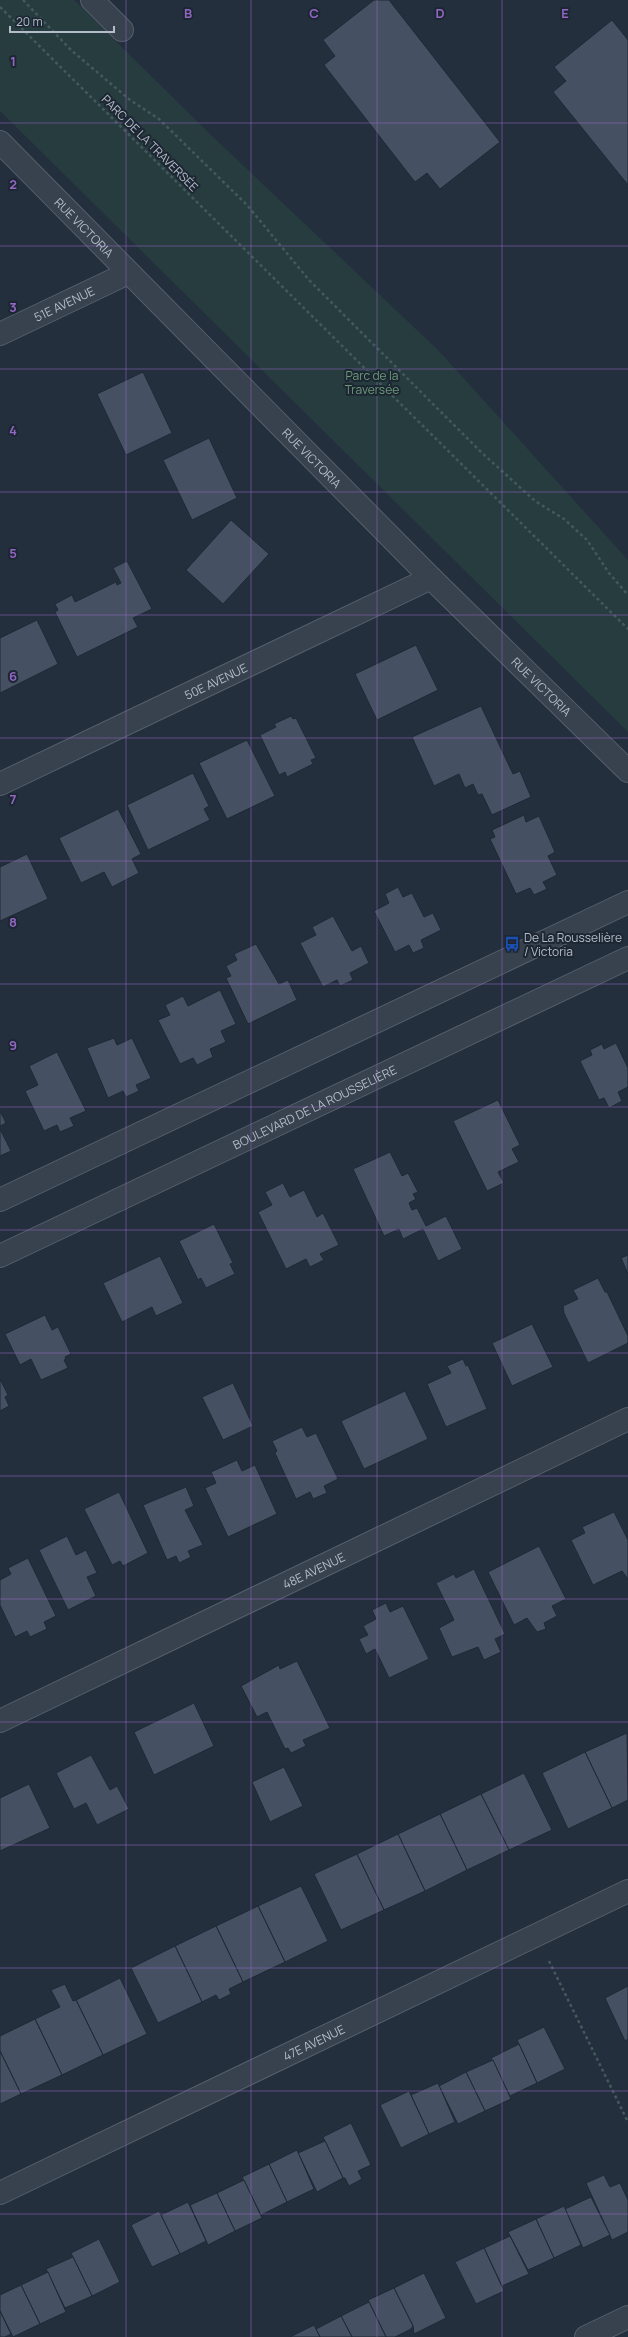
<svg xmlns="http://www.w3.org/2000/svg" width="628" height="2337" font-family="Manrope,sans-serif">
	<rect width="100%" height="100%" fill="#242f3e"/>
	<polygon fill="#263c3f" points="0,0 74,0 210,134 438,350 628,560 628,732 0,111"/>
	<g fill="#455162" stroke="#1f2835">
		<polygon points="374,0 389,0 500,142 440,189 427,173 415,182 324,65 335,56 323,40"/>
		<polygon points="612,20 628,40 628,185 553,92 566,81 554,67"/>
		<polygon points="143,372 172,433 126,455 97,394"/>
		<polygon points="209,438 237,498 192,520 163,460"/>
		<polygon points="231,520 269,554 223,604 186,570"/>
		<polygon points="127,561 152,609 133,618 138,627 77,657 55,612 58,610 55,604 72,595 75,602 116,582 117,585 121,583 113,568"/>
		<polygon points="37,620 58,664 0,693 0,638"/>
		<polygon points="416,645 438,690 377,720 355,674"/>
		<polygon points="481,706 513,774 520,771 531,797 492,815 482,794 478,795 473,784 465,788 459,774 434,786 412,737"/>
		<polygon points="291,716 293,719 296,718 316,758 311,760 313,764 287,777 285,772 279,775 260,735 276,727 274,724"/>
		<polygon points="247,740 275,796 227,819 199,763"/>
		<polygon points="193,773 209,806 204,809 210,820 148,850 127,805"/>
		<polygon points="118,809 141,854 132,859 139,873 112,887 104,872 81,883 59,838"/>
		<polygon points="524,815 526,822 539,816 555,852 548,856 557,875 543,882 547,889 534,895 530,888 516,894 490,839 495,837 492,830"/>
		<polygon points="27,854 48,899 0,921 0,867"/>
		<polygon points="398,887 403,897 412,893 424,917 433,913 441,930 421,940 424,948 413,953 409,945 395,952 374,911 389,903 385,894"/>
		<polygon points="333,916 352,951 361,946 369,963 350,973 353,980 340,986 337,980 323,987 300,943 316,935 312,927"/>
		<polygon points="256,944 279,984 288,980 297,1000 248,1024 226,978 231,976 226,966 237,960 234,954"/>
		<polygon points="220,990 236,1024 221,1031 226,1042 210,1049 213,1057 197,1065 193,1058 180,1064 158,1020 170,1015 165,1005 183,996 188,1006"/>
		<polygon points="114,1038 117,1045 132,1038 151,1078 136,1085 139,1091 126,1097 123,1091 108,1098 87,1048"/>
		<polygon points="616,1043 628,1068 628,1087 618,1092 622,1101 609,1108 604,1098 599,1100 580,1061 592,1055 590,1050 602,1044 604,1049"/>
		<polygon points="57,1052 86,1111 70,1118 74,1126 60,1132 57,1125 44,1131 25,1091 38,1085 29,1066"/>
		<polygon points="498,1100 520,1145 512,1149 519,1162 498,1172 504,1183 487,1191 453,1121"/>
		<polygon points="0,1111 6,1123 0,1126"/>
		<polygon points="0,1129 11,1151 0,1156"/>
		<polygon points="390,1152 402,1176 408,1173 418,1192 413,1194 416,1199 409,1203 412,1210 417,1208 426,1226 446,1216 462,1249 438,1261 423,1229 403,1239 399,1229 384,1236 353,1169"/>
		<polygon points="283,1183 290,1197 304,1190 317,1217 323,1213 339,1245 320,1254 324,1260 310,1267 306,1259 286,1269 258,1212 272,1205 265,1192"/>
		<polygon points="214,1224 233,1263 230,1264 235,1274 206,1288 201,1278 198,1280 179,1241"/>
		<polygon points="628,1255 628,1274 621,1258"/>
		<polygon points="160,1256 183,1303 156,1316 152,1307 122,1322 103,1283"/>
		<polygon points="598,1278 605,1292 607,1292 628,1336 628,1343 588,1363 564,1313 563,1306 578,1299 573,1290"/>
		<polygon points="45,1315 52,1330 58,1327 71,1354 65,1357 66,1359 64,1360 68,1368 41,1380 31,1359 20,1365 5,1334"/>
		<polygon points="532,1324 553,1367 512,1386 492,1343"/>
		<polygon points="463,1359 466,1366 468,1365 487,1409 446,1427 427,1384 451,1373 447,1366"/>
		<polygon points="0,1379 8,1395 5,1397 9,1406 0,1411"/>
		<polygon points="233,1383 253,1426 223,1440 202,1397"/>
		<polygon points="405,1391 428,1439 364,1469 341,1421"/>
		<polygon points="302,1427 307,1437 316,1433 338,1479 324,1486 327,1493 313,1499 310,1492 296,1499 275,1453 277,1451 272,1441"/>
		<polygon points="237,1460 242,1471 255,1465 277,1514 228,1537 205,1488 216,1483 211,1472"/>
		<polygon points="186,1487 194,1506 185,1510 203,1545 188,1551 191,1557 179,1563 176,1556 167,1560 143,1505"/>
		<polygon points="119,1492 148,1553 123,1566 120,1561 112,1565 84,1509"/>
		<polygon points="614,1512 628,1540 628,1579 622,1571 593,1585 571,1540 585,1533 582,1527"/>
		<polygon points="67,1536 76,1555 86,1550 97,1573 87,1577 96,1596 68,1610 39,1550"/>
		<polygon points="539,1546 566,1599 552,1606 557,1616 544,1623 546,1629 537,1632 527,1618 514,1625 488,1572"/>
		<polygon points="28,1558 56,1616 44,1622 47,1629 30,1637 27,1631 15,1637 0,1605 0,1580 11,1574 8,1568"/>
		<polygon points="474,1569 505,1634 495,1639 501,1652 484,1660 478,1647 452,1657 439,1628 454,1620 436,1583 454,1574 456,1578"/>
		<polygon points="386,1603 390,1612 403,1606 429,1659 389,1678 375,1649 366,1654 359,1639 368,1635 363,1626 376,1619 372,1610"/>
		<polygon points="297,1661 330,1728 303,1740 306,1746 291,1753 288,1748 285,1749 267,1712 257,1717 241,1686 279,1665 280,1669"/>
		<polygon points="194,1703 214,1746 154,1775 134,1732"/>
		<polygon points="627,1733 628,1800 612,1808 585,1752"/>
		<polygon points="585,1752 612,1808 568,1829 542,1773"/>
		<polygon points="91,1755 110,1790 117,1786 129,1809 97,1825 86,1803 74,1809 56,1773"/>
		<polygon points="284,1767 303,1806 270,1822 252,1782"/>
		<polygon points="524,1773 552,1830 509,1850 481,1794"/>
		<polygon points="29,1784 50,1828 0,1851 0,1798"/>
		<polygon points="481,1794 509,1850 467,1870 440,1814"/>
		<polygon points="440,1814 467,1870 425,1891 398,1834"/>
		<polygon points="398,1834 425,1891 384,1910 357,1854"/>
		<polygon points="357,1854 384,1910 341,1930 314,1874"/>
		<polygon points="301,1886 328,1941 285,1962 258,1906"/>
		<polygon points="258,1906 285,1962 243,1982 216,1926"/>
		<polygon points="216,1926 243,1982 229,1989 231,1994 219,2000 216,1995 202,2002 175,1946"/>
		<polygon points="175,1946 202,2002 158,2023 131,1968"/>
		<polygon points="120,1978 147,2034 103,2055 76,2000"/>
		<polygon points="65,1984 73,2001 76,2000 103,2055 62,2075 35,2019 60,2007 51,1990"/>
		<polygon points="628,1986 628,2039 625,2041 605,1998"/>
		<polygon points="35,2019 62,2075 21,2094 0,2051 0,2036"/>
		<polygon points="544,2027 565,2069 537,2083 517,2040"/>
		<polygon points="519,2044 537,2083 510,2096 491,2058"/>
		<polygon points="0,2051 21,2094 0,2104"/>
		<polygon points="493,2060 511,2099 485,2111 466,2072"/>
		<polygon points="466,2072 485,2111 458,2124 439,2086"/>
		<polygon points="438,2083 455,2122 429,2134 411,2095"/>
		<polygon points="409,2091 429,2134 401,2148 380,2105"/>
		<polygon points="351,2123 371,2165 358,2171 362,2179 349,2186 345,2178 343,2178 323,2137"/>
		<polygon points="325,2141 343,2178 317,2192 298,2153"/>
		<polygon points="297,2150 314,2189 287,2202 269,2164"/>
		<polygon points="269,2164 287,2202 261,2215 242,2177"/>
		<polygon points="604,2175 610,2187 620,2183 628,2200 628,2232 612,2240 586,2183"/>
		<polygon points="244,2180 262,2218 235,2231 217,2193"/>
		<polygon points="217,2193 235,2231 208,2245 190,2205"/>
		<polygon points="591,2197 610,2235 583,2248 565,2209"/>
		<polygon points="188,2202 206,2241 180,2254 161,2215"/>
		<polygon points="564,2206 581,2245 554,2258 536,2219"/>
		<polygon points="159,2211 180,2254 152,2267 131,2225"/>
		<polygon points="536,2219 554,2258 528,2270 508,2232"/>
		<polygon points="510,2236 529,2274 502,2286 484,2248"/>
		<polygon points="99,2239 120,2282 92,2296 71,2253"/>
		<polygon points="484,2248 504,2291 476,2304 455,2262"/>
		<polygon points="73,2257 92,2296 65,2308 46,2269"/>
		<polygon points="48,2272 66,2312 40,2324 21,2285"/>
		<polygon points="424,2273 446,2318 414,2334 413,2326 394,2288"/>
		<polygon points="21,2285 40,2324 13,2337 0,2311 0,2295"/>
		<polygon points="394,2288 413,2326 411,2329 395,2337 386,2337 368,2300"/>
		<polygon points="369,2302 386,2337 352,2337 341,2316"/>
		<polygon points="0,2311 11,2334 5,2337 0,2337"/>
		<polygon points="341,2316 352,2337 320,2337 316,2329"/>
		<polygon points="314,2325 320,2337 290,2337"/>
	</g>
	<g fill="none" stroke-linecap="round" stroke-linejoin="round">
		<g stroke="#565f6c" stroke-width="24">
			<g id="minor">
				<polyline points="92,0 122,30"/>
				<path id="s1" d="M 0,142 L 431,578 L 628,771"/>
				<path id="s2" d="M 0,334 L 128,273"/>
				<path id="s3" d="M 0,784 L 431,578"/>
				<polyline points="0,1200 628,902"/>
				<path id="s4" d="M 0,1256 L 628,958"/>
				<path id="s5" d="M 0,1721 L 628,1419"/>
				<path id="s6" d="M 0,2193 L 628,1891"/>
				<polyline points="586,2337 628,2317"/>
			</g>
		</g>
		<g stroke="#44595c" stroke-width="2.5" stroke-dasharray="3 3" stroke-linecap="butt">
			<polyline points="23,0 71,50 130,100 159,119 247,205 309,280 481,452 535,501 564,519 587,540 609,573 628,595"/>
			<polyline points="0,7 628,629"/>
			<polyline points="549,1961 628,2122"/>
		</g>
		<use href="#minor" stroke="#38414e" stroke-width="22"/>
	</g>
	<path fill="none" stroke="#9266c3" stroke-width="1" stroke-opacity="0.55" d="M 126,0 L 126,2337M 251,0 L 251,2337M 377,0 L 377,2337M 502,0 L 502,2337M 0,123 L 628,123M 0,246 L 628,246M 0,369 L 628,369M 0,492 L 628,492M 0,615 L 628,615M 0,738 L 628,738M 0,861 L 628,861M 0,984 L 628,984M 0,1107 L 628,1107M 0,1230 L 628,1230M 0,1353 L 628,1353M 0,1476 L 628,1476M 0,1599 L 628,1599M 0,1722 L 628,1722M 0,1845 L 628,1845M 0,1968 L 628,1968M 0,2091 L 628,2091M 0,2214 L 628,2214"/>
	<defs>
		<g id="bus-bare" transform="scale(1.2)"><path d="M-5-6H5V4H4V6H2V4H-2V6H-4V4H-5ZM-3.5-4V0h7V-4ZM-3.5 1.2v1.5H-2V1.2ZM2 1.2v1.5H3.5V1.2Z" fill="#1a4fb4" stroke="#1d2633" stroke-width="2.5" paint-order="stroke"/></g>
	</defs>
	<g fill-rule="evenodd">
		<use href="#bus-bare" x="512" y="944"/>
	</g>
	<g text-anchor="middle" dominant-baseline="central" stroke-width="4" stroke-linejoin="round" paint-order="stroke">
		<g font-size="12" fill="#b4bcc9" stroke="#1d2633">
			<text transform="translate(150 143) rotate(45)">PARC DE LA TRAVERSÉE</text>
			<text stroke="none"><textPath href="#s1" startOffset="120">RUE VICTORIA</textPath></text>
			<text stroke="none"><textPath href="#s2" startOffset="71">51E AVENUE</textPath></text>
			<text stroke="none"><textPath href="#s1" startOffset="444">RUE VICTORIA</textPath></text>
			<text stroke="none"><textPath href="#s3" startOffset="239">50E AVENUE</textPath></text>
			<text stroke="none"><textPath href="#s1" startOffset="768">RUE VICTORIA</textPath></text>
			<text stroke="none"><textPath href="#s4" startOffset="348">BOULEVARD DE LA ROUSSELIÈRE</textPath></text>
			<text stroke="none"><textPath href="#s5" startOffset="348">48E AVENUE</textPath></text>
			<text stroke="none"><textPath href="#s6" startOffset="348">47E AVENUE</textPath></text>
		</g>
		<g font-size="12" fill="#6b9a76" stroke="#1d2633">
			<text x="372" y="375">Parc de la<tspan x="372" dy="14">Traversée</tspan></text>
		</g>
		<g font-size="12" fill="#b4bcc9" stroke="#1d2633" text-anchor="start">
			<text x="524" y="937">De La Rousselière<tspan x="524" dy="14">/ Victoria</tspan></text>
		</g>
	</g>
	<g font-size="13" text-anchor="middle" font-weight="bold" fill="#9266c3" stroke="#1d2633" stroke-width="4" stroke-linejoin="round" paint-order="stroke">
		<text x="188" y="18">B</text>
		<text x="314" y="18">C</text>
		<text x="440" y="18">D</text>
		<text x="565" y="18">E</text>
		<text x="13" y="66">1</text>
		<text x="13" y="189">2</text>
		<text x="13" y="312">3</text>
		<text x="13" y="435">4</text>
		<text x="13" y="558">5</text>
		<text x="13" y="681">6</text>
		<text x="13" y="804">7</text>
		<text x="13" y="927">8</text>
		<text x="13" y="1050">9</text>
	</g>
	<path d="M10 26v6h104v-6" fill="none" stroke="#b4bcc9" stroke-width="2"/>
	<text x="16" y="26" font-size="12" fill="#b4bcc9" stroke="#1d2633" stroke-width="3" paint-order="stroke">20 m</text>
</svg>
